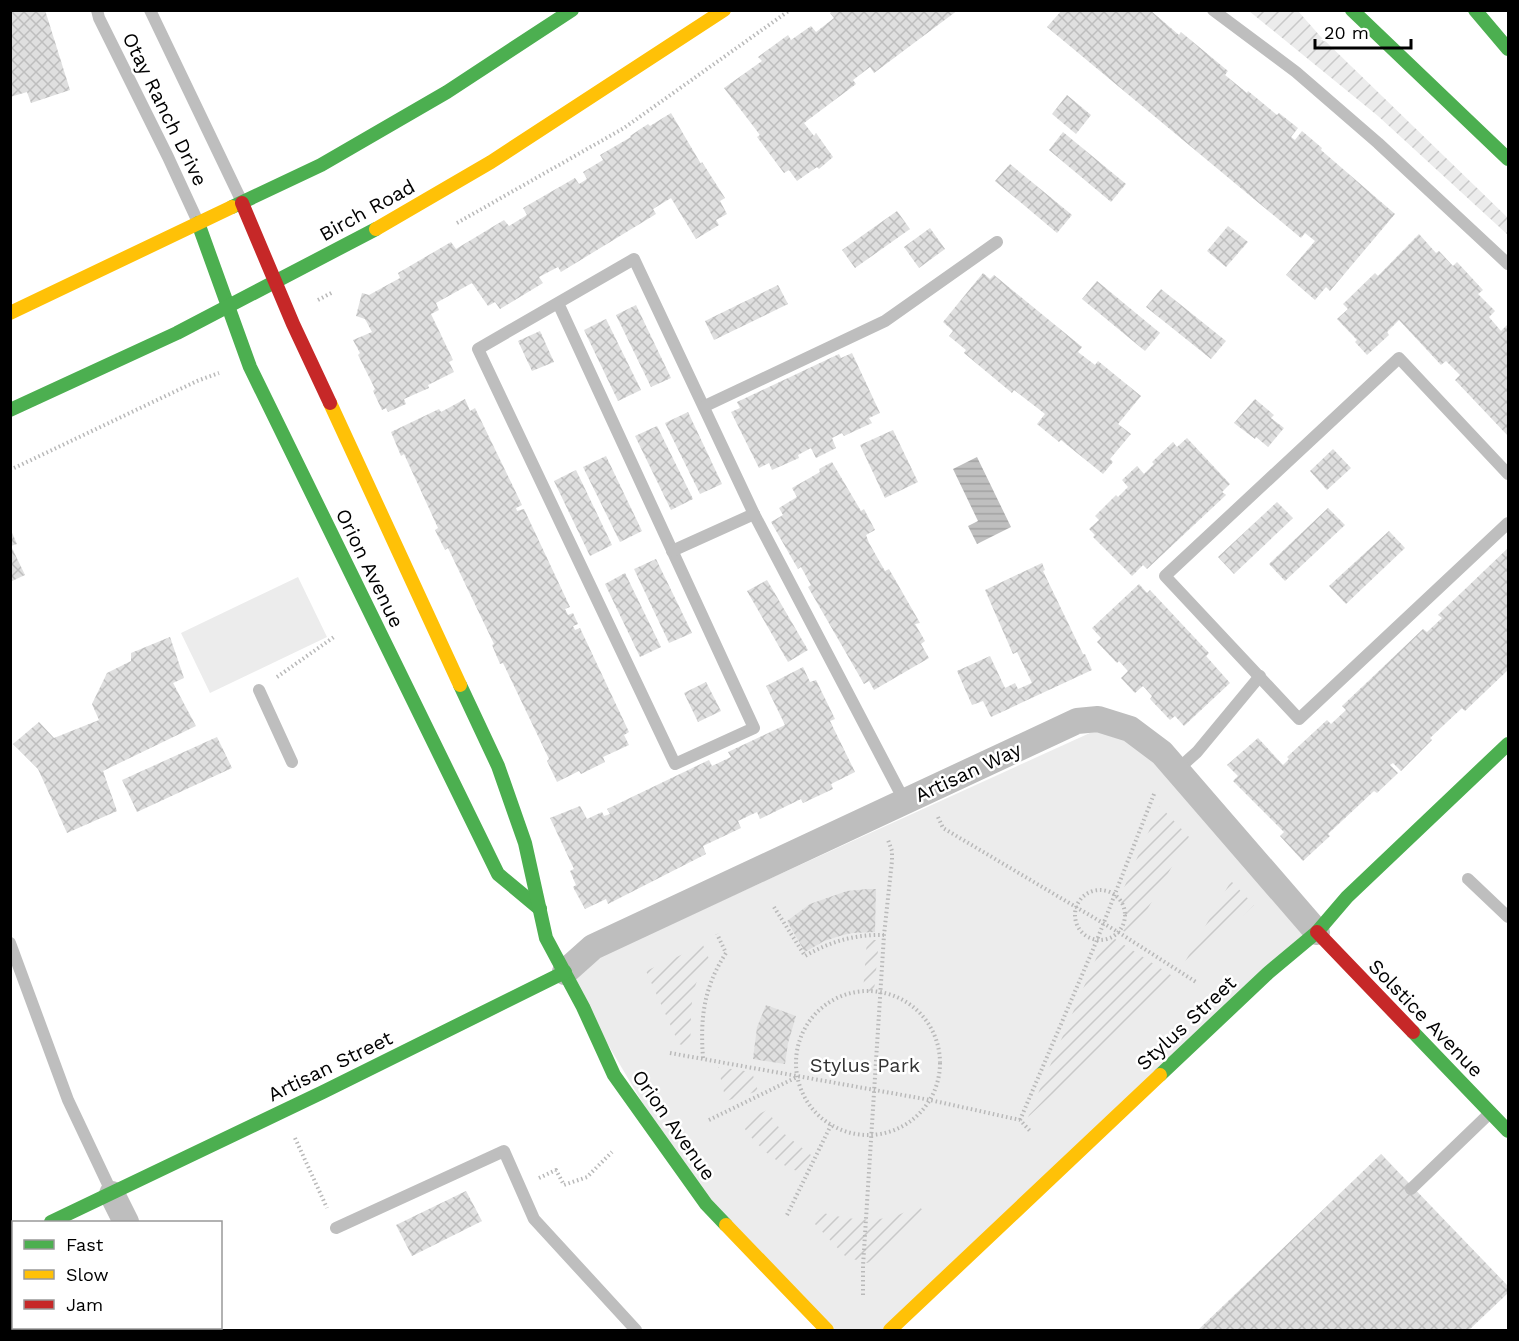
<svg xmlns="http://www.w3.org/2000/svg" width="1519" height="1341" font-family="'Work Sans',sans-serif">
	<defs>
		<pattern id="garden-furrows" width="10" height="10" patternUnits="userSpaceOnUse" patternTransform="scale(1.5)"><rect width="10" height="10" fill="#ececec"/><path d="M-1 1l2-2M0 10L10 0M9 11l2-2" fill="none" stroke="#c9c9c9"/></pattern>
		<pattern id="water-rules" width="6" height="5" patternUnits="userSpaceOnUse" patternTransform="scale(1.5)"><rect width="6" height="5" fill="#bfbfbf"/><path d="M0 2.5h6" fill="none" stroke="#a2a2a2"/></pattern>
		<pattern id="building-cross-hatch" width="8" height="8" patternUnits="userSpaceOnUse" patternTransform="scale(1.5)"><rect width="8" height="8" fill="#dfdfdf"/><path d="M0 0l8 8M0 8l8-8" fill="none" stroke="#bebebe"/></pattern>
	</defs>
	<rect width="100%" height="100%" fill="#fff"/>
	<g fill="#ececec">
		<polygon points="298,577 327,637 210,693 181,633"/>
		<polygon points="1103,727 1134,735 1317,932 890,1330 827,1330 693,1188 565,972"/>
	</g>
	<g fill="url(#garden-furrows)">
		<polygon points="1249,11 1298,11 1320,36 1508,218 1508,235 1378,116"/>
		<path d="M 1160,806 L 1189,837 L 1132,936 L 1120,929 C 1127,919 1125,909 1119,899 Z"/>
		<polygon points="1231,881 1254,905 1185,969 1182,967"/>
		<polygon points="1112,937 1177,979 1028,1117 1104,940"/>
		<polygon points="867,940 879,940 874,991 863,992"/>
		<path d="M 703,945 L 710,961 C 687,984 692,1018 690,1048 L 679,1044 L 646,971 Z"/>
		<polygon points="718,1067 752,1072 758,1091 726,1101"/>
		<path d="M 767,1110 L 782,1132 L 811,1155 L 800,1172 C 777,1165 753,1143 741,1123 Z"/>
		<path d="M 918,1205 L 927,1215 L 879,1259 L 867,1263 L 846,1257 L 814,1223 L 823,1213 C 855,1221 889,1225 918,1205 Z"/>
	</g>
	<polygon fill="url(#water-rules)" points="977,457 1011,527 977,544 968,526 978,521 953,469"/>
	<g fill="url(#building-cross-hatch)">
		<polygon points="10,10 45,10 70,90 31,103 27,92 10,97"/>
		<polygon points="833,10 958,10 874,73 870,67 853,80 856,84 804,123 814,136 816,133 833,157 819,169 817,167 797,181 789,170 784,173 757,137 760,135 724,88 762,61 758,57 788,35 791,40 811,26 816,32 834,18 830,13"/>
		<polygon points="1062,10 1150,10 1179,35 1181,32 1228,71 1225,75 1247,93 1248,91 1277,115 1279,113 1298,128 1291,137 1295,140 1302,131 1322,148 1321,150 1395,214 1330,291 1326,287 1315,300 1286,275 1315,241 1305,233 1301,238 1047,27"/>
		<polygon points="1067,95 1091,115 1076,134 1052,114"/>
		<polygon points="671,113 701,164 702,162 725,198 720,201 727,214 716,220 719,225 696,239 671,198 653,209 656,214 561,272 558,267 539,277 543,283 500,309 495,302 488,306 472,283 436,303 439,310 431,314 453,360 449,362 454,372 428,385 429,388 404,399 406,404 388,412 386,408 382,410 373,391 375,389 358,355 360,353 353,340 372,332 365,319 356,316 362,293 369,295 400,278 398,273 451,242 456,249 504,220 509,226 527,215 523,208 575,178 579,184 587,179 583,172 603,160 600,155 631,137 630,136 648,124 650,126"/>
		<polygon points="1063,132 1126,184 1111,202 1049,150"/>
		<polygon points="1010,164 1072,215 1057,233 995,181"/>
		<polygon points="897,211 910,229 855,268 842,250"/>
		<polygon points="1228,226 1248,242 1226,267 1207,251"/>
		<polygon points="930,228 945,249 919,268 904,247"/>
		<polygon points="1419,234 1436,253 1439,251 1453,266 1457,262 1483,290 1478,294 1495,311 1489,317 1501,331 1508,324 1508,436 1455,380 1460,375 1446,361 1441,365 1399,320 1387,332 1389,335 1367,355 1355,342 1357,340 1337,319 1348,309 1343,304 1375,273 1378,276"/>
		<polygon points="983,273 990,279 994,275 1082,347 1078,352 1095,365 1098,361 1141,396 1118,424 1131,434 1110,459 1113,462 1103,474 1061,440 1059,442 1037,424 1045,414 1014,390 1012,393 964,353 966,350 949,336 953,331 943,322"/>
		<polygon points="1097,281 1160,333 1145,351 1082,299"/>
		<polygon points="778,285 788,304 714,340 705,321"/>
		<polygon points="1161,289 1226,341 1211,359 1146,307"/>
		<polygon points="636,305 671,378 651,387 616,315"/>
		<polygon points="606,319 641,390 618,401 584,330"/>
		<polygon points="540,331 554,362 532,371 518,341"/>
		<polygon points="852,353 880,413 869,418 872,423 844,436 842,433 832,438 836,448 816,458 811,448 798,455 799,458 772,470 769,463 759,468 731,412 740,408 737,402 839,354 841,358"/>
		<polygon points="465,399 470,411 475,408 522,505 516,508 517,511 524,509 570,607 565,609 568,615 573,613 578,624 573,626 575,630 580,628 629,732 624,735 629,745 603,757 605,762 581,774 579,771 557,782 547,761 549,759 503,663 500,664 492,645 494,644 448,548 445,550 435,530 438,528 404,454 401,456 391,432 439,409 441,412"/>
		<polygon points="1255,399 1274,415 1271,418 1284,428 1268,447 1256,437 1255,439 1234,423"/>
		<polygon points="688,412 722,484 700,494 665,423"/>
		<polygon points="657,426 693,499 671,510 635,436"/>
		<polygon points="893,430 918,482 885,498 860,445"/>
		<polygon points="1187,438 1230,484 1222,492 1226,495 1147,569 1143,565 1132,576 1093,537 1095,535 1089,529 1099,520 1095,516 1116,495 1118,497 1128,487 1122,480 1137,466 1144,474 1154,464 1152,462 1173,442 1177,447"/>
		<polygon points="1333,449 1351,468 1327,490 1310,471"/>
		<polygon points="606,456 642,531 620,542 583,467"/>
		<polygon points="832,462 861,511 864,509 875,530 866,535 869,543 885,571 889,569 920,623 915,624 925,641 921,644 929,658 874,690 869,681 864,684 808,587 811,585 801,567 798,569 771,522 783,515 779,508 797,497 792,488 820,472 819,469"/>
		<polygon points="576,470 612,545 590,556 554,481"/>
		<polygon points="1277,502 1293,518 1234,574 1218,557"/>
		<polygon points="1328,508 1345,525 1285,581 1269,564"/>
		<polygon points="10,528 17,544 11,546 25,575 10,582"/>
		<polygon points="1389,531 1405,548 1346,604 1329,586"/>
		<polygon points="1508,548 1508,670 1465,711 1462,708 1430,738 1432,740 1401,771 1393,763 1390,765 1398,773 1377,793 1374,791 1328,834 1330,836 1303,861 1280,836 1284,832 1233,781 1238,776 1227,765 1258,738 1283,765 1289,759 1287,757 1327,720 1331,724 1346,710 1342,706 1423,629 1427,632 1442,618 1438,615"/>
		<polygon points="656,559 692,633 669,643 634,569"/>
		<polygon points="1042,563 1045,570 1043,571 1083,654 1085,654 1092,670 991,717 983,701 972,705 957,671 990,656 1005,688 1015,683 1018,689 1032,683 1017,652 1013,654 985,590"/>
		<polygon points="625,573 661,647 640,657 605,584"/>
		<polygon points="767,580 808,650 788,662 747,591"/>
		<polygon points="1139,584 1147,593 1150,590 1209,653 1206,656 1230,683 1184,726 1175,716 1170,720 1150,699 1152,696 1143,686 1135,693 1121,678 1128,671 1119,661 1117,663 1097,642 1101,638 1092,628"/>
		<polygon points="170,637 184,678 173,683 196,726 103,771 117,811 67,833 38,769 13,744 39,722 54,738 99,720 92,704 107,673 131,661 131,653"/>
		<polygon points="803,667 810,682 816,680 835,719 830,721 855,772 831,784 833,789 803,803 801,799 760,819 757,812 738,821 741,828 703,846 706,854 608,904 606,899 585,909 573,887 576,885 570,871 574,869 550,818 580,806 587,819 602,812 604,816 610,814 607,809 709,760 712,766 731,757 728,752 785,725 766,686"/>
		<polygon points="706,682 721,711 698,722 684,693"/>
		<polygon points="217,737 232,768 137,812 122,780"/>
		<polygon points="868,889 876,889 875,932 852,933 843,935 824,941 805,952 787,921 810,904 847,891"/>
		<polygon points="766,1005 796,1016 788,1043 785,1064 753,1059 757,1027"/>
		<polygon points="1381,1154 1508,1286 1508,1293 1469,1330 1198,1330"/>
		<polygon points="466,1191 482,1221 412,1256 396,1225"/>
	</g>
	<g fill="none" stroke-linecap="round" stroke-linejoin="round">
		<g stroke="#b9b9b9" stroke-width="4" stroke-dasharray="1.5 3" stroke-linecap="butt">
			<polyline points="457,223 624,128 790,10"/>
			<polyline points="318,300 333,292"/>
			<polyline points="10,470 197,381 219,373"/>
			<polyline points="277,677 334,637"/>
			<polyline points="938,817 943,828 1118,932 1196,982"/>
			<circle cx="1100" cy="915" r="25"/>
			<path d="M 774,907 L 805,956 C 829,942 855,934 884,935"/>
			<circle cx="868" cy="1063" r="72"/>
			<polyline points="670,1053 930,1100 1020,1120 1031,1132"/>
			<path d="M 703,1058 C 700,1017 704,987 726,953 L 717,934"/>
			<polyline points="709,1120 797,1077"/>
			<polyline points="1020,1120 1097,940 1154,794"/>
			<polyline points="295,1138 327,1208"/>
			<polyline points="539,1178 556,1170 564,1185 587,1177 612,1152"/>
			<polyline points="787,1215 831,1125"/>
			<polyline points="863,1295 863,1266 884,935 892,861 892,851 888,840"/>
		</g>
		<g stroke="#bebebe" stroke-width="12">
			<polyline points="97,10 99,18 168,157 198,222"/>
			<polyline points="150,10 242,202"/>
			<polyline points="1213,10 1296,72 1378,143 1508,264"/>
			<polyline points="558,303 754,728 675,764 478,349 634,259 754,514 905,802"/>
			<polyline points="705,406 885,321 997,242"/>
			<polyline points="1508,474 1399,358 1165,576 1299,719 1508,523"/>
			<polyline points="672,551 754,514"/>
			<polyline points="259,690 292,762"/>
			<polyline points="1177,770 1197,752 1260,676"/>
			<polyline points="1468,879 1508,917"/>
			<polyline points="10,943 68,1100 112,1193"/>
			<polyline points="1411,1189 1490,1113"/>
			<polyline points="336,1228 504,1151 534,1219 636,1330"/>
		</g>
		<g stroke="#bebebe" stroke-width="26">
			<polyline points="565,972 593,947 1077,721 1098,719 1130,729 1162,753 1317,932"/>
			<polyline points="112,1194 126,1222"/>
			<polyline points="177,1328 178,1330"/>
		</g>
		<g stroke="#4caf50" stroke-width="14">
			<polyline points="1352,10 1508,159"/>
			<polyline points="1475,10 1508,49"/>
			<polyline points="232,207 321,165 447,92 572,10"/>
			<polyline points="198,223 250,367 498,874 540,909"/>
			<polyline points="10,410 177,333 376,229"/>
			<polyline points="460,685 498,766 525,843 546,938 583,1007 614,1075 706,1204 726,1225"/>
			<polyline points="1413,1032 1508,1131"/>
			<polyline points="1160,1075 1268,973 1317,932 1347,897 1508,744"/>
			<polyline points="51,1222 323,1092 565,972"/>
		</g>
		<g stroke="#ffc107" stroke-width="14">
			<polyline points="376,229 491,162 724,10"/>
			<polyline points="10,313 232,207"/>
			<polyline points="330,403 460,685"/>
			<polyline points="726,1225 827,1330"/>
			<polyline points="890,1330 1160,1075"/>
		</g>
		<g stroke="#c62828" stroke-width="14">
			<polyline points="242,203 293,324 330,403"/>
			<polyline points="1317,932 1413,1032"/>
			<polyline points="10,1241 14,1240"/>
		</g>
	</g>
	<g text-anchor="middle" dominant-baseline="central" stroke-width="5" stroke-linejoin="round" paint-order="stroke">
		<g font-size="20" fill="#000" stroke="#fff">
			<text transform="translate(165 109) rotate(64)">Otay Ranch Drive</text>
			<text transform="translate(367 210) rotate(-29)">Birch Road</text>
			<text transform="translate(370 568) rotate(64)">Orion Avenue</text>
			<text transform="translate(968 772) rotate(-25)">Artisan Way</text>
			<text transform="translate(1426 1018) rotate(46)">Solstice Avenue</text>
			<text transform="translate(1186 1023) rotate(-43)">Stylus Street</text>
			<text transform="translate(330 1066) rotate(-26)">Artisan Street</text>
			<text transform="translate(674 1125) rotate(55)">Orion Avenue</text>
		</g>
		<g font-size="20" fill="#333" stroke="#fff">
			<text x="865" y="1065">Stylus Park</text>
		</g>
	</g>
	<rect width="1519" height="1341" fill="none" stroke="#000000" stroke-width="24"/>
	<rect x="12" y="1221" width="210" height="108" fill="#ffffff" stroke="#999999" stroke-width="1.5"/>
	<rect x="24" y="1240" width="30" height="9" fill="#4caf50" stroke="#999999" stroke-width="1.5"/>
	<text x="66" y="1251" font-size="18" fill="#000000">Fast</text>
	<rect x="24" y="1270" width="30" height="9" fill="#ffc107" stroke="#999999" stroke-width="1.5"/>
	<text x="66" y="1281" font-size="18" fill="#000000">Slow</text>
	<rect x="24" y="1300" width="30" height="9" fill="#c62828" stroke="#999999" stroke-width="1.5"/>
	<text x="66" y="1311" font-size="18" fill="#000000">Jam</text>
	<path d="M1315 39v9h96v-9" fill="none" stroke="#000000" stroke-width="3"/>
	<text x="1324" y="39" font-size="18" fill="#000000" stroke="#ffffff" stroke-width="4.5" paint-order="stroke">20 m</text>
</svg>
